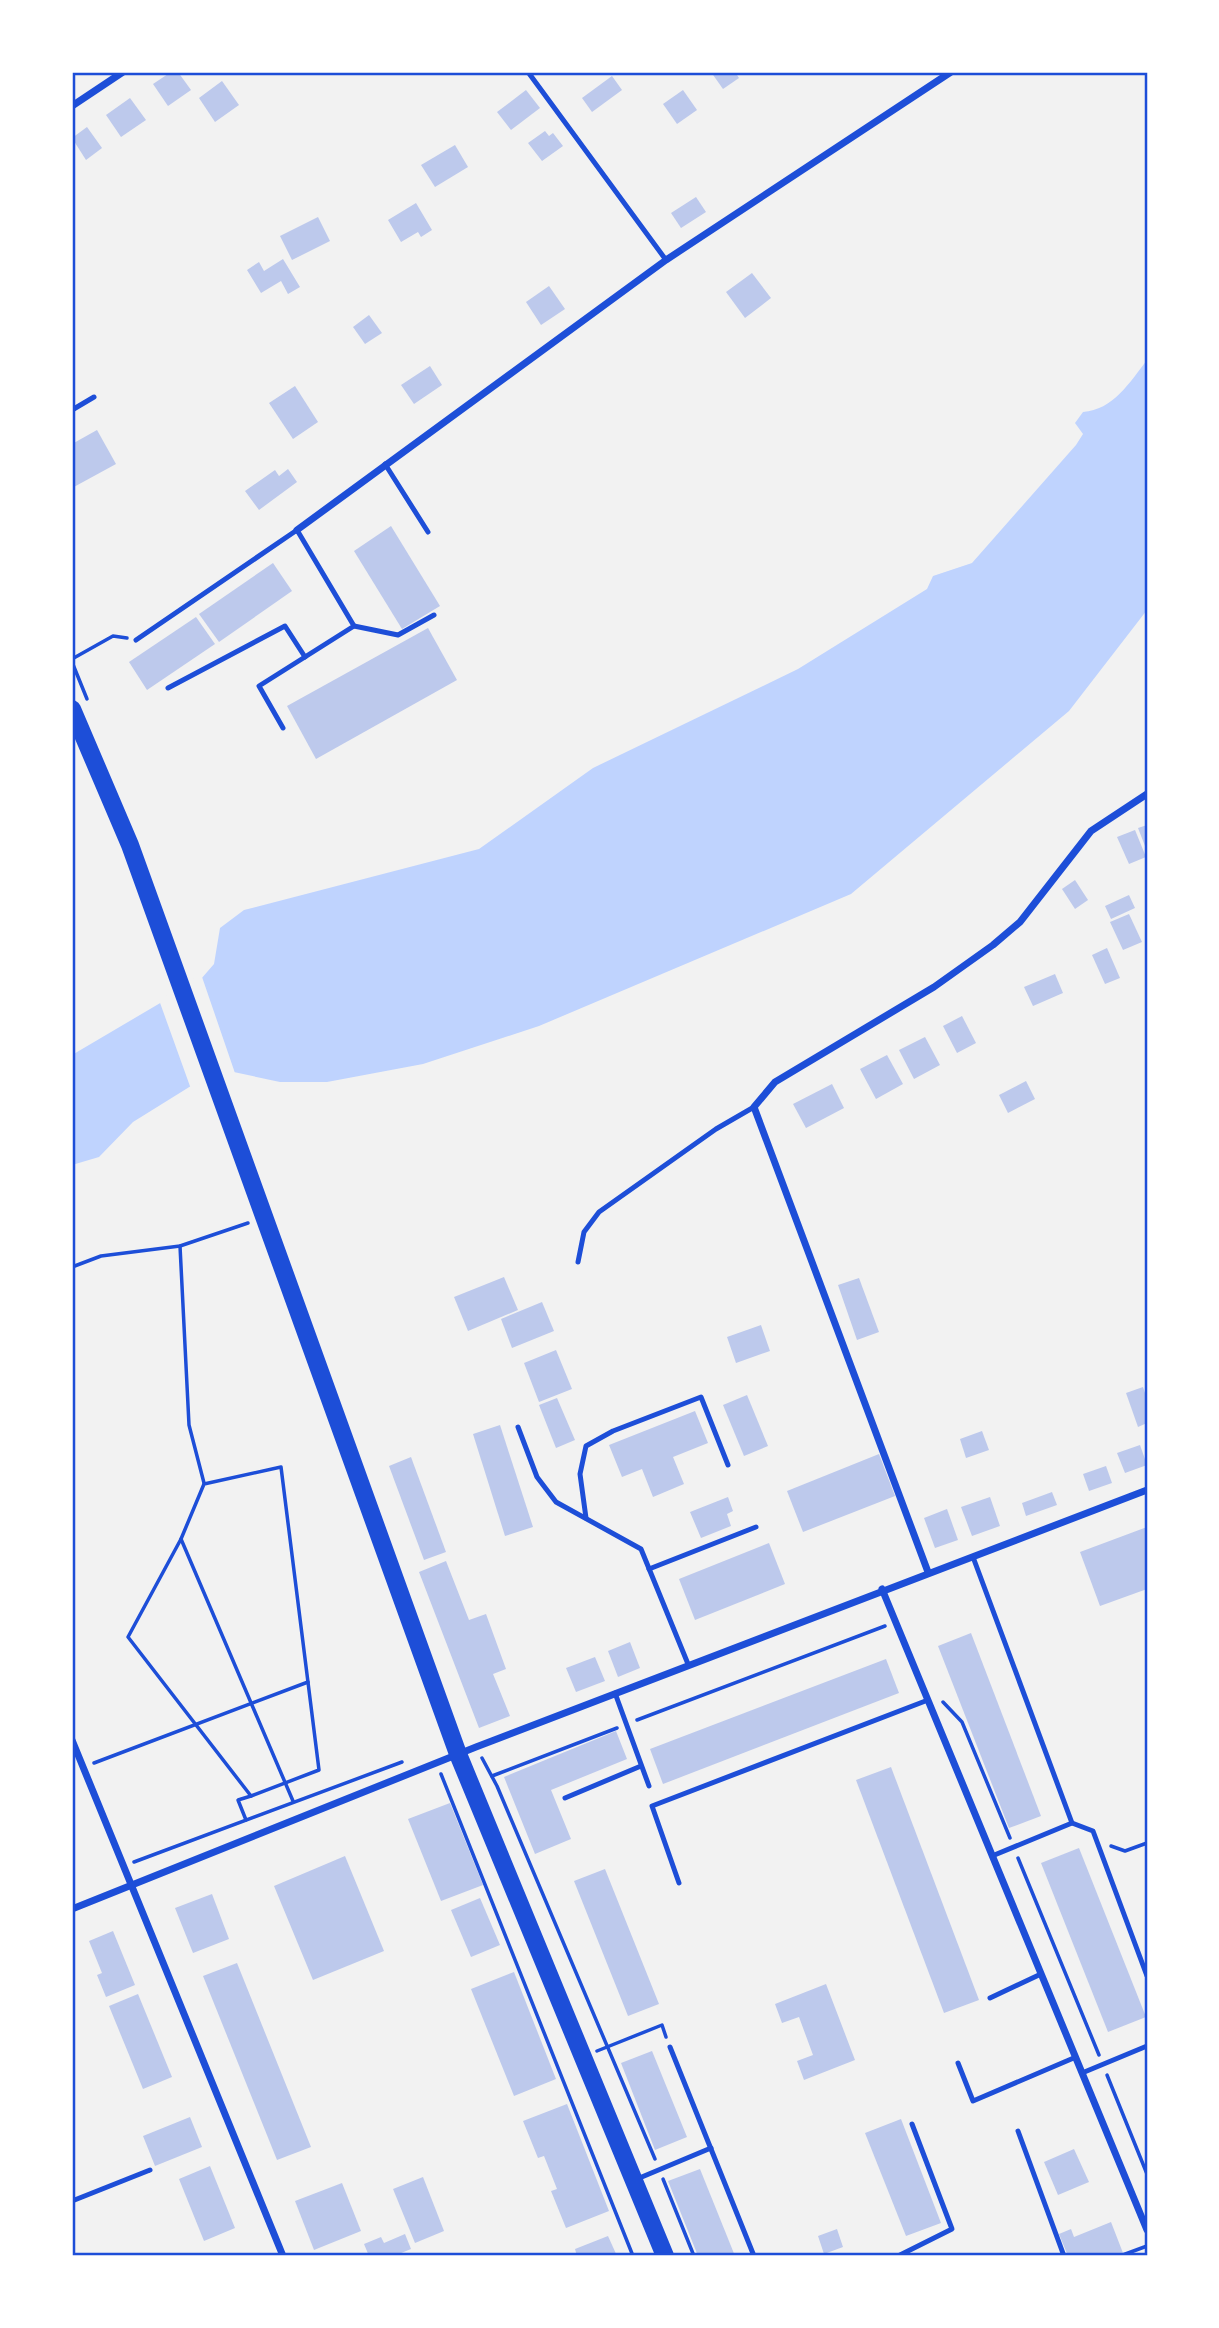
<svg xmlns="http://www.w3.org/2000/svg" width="1219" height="2328" font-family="'Open Sans',sans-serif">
	<rect width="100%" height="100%" fill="#f2f2f2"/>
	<path fill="#bfd3fe" d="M 1147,360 L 1147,610 L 1069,711 L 851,894 L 539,1026 L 423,1064 L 327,1082 L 280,1082 L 229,1071 L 207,1076 L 133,1122 L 99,1157 L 72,1165 L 72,1055 L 201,979 L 214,964 L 220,928 L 244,910 L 479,849 L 593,768 L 798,669 L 927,589 L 933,576 L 972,563 L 1076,445 L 1083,434 L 1075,423 L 1083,412 C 1113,410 1130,382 1147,360 Z"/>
	<polygon fill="#f2f2f2" points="201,974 236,1076 208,1079 191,1089 159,1000"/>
	<g fill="#bdc9ec">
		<polygon points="171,72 178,72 191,90 168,106 153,84"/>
		<polygon points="711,72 735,72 739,78 723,89"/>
		<polygon points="612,76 622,90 592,112 582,98"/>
		<polygon points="222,81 239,105 215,122 199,98"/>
		<polygon points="526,90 540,108 511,130 497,112"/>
		<polygon points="683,90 697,110 677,124 663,104"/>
		<polygon points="130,98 146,120 121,137 106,115"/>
		<polygon points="87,127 102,148 86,160 72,138"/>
		<polygon points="545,131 549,136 553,133 563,146 542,161 528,143"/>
		<polygon points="455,145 468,167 435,187 421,165"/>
		<polygon points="696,197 706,212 681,228 671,213"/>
		<polygon points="416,203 432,230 421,237 418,232 401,242 388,220"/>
		<polygon points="318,217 330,241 292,260 280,236"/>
		<polygon points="283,259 300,287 288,294 281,281 261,293 247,270 259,262 264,271"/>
		<polygon points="752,273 771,298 745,318 726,292"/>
		<polygon points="549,286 565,309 541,325 526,302"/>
		<polygon points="369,315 382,333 365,344 353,327"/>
		<polygon points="430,366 442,385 414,404 401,385"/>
		<polygon points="295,386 318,422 293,439 269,403"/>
		<polygon points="97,430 116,464 72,488 72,444"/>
		<polygon points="288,469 297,482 259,510 245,491 275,470 279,476"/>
		<polygon points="391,526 440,606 402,629 354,551"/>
		<polygon points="273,563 292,591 219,642 199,614"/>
		<polygon points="196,617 215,644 147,690 129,662"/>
		<polygon points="428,628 457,680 316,759 287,706"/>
		<polygon points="1147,825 1147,845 1145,846 1138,828"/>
		<polygon points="1135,830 1146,857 1129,864 1117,837"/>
		<polygon points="1075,880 1088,900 1075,909 1062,889"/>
		<polygon points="1129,895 1135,908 1111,919 1105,906"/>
		<polygon points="1129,914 1142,942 1123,950 1110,922"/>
		<polygon points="1107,948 1120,978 1105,984 1092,955"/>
		<polygon points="1055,974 1063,993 1033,1006 1024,987"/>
		<polygon points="962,1016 976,1043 957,1053 943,1026"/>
		<polygon points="925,1037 940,1065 914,1079 899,1050"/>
		<polygon points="887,1055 903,1084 876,1099 860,1069"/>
		<polygon points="1026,1081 1035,1099 1008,1113 999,1095"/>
		<polygon points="832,1084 844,1108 806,1128 793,1104"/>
		<polygon points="504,1277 518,1310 468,1331 454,1297"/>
		<polygon points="859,1278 879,1332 857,1340 838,1285"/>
		<polygon points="542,1302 554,1331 512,1348 501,1319"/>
		<polygon points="761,1325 770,1351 736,1363 727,1337"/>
		<polygon points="556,1350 572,1389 539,1402 524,1363"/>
		<polygon points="1143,1387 1147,1399 1147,1423 1138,1427 1126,1393"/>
		<polygon points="747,1395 768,1446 744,1456 723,1405"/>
		<polygon points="557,1398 575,1440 556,1448 539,1405"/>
		<polygon points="695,1411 708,1443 673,1457 684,1484 653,1497 642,1469 622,1477 609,1445"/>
		<polygon points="500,1425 533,1527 505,1536 473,1434"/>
		<polygon points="982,1431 989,1450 966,1458 960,1439"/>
		<polygon points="1140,1445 1147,1465 1125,1473 1117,1453"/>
		<polygon points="879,1454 895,1496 803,1532 787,1491"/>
		<polygon points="411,1457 446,1552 424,1560 389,1466"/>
		<polygon points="1106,1466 1112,1483 1089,1491 1083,1474"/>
		<polygon points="1052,1492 1057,1505 1026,1516 1022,1503"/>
		<polygon points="728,1497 733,1511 727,1514 731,1526 701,1538 690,1512"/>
		<polygon points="990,1497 1000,1526 972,1536 961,1507"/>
		<polygon points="947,1509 958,1540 935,1548 924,1518"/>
		<polygon points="1147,1527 1147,1589 1100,1606 1080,1552"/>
		<polygon points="769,1543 785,1584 695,1620 679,1579"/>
		<polygon points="446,1561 469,1620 486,1614 506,1669 493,1674 510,1716 479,1728 419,1572"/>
		<polygon points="971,1633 1041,1816 1009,1828 938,1646"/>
		<polygon points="630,1642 640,1668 618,1677 608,1651"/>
		<polygon points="595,1657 605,1681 576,1692 566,1668"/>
		<polygon points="886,1659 899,1693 663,1784 650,1749"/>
		<polygon points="616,1731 627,1759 551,1790 571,1839 535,1854 504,1777"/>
		<polygon points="891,1767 979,2000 944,2013 856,1780"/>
		<polygon points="450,1803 483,1885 441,1901 408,1819"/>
		<polygon points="1079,1848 1146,2017 1108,2032 1041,1863"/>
		<polygon points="345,1856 384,1951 313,1980 274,1886"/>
		<polygon points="605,1869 659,2004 628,2016 574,1881"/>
		<polygon points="212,1894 229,1939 193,1953 175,1908"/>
		<polygon points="480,1898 500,1945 471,1957 451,1910"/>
		<polygon points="113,1931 135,1985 106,1997 97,1975 102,1973 89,1941"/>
		<polygon points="237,1963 311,2147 277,2160 203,1976"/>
		<polygon points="514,1972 556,2079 514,2096 471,1989"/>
		<polygon points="826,1984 855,2060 804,2080 797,2061 813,2055 799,2017 782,2023 775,2004"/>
		<polygon points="138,1994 172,2077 143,2089 109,2006"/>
		<polygon points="652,2051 687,2137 655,2150 621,2063"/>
		<polygon points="567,2104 609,2211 566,2228 551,2191 557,2189 544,2156 538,2158 523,2121"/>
		<polygon points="190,2117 202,2147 155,2166 143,2136"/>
		<polygon points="901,2119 941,2223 906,2236 865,2133"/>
		<polygon points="1074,2149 1089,2182 1058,2195 1044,2162"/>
		<polygon points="210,2166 235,2228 204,2241 179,2179"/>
		<polygon points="700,2169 735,2256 698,2256 668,2181"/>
		<polygon points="423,2177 444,2231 415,2243 393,2189"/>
		<polygon points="342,2183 361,2231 314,2250 295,2201"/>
		<polygon points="1111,2222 1123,2253 1115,2256 1068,2256 1059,2234 1071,2229 1074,2237"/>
		<polygon points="837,2229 843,2247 824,2254 818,2236"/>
		<polygon points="405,2234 411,2249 394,2256 369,2256 364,2244 381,2237 384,2243"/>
		<polygon points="608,2236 617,2256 577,2256 575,2249"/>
	</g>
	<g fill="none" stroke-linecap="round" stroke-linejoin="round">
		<g stroke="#1d4ed8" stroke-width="3.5">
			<polyline points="72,659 113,636 127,638"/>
			<polyline points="72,662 87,699"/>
			<polyline points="180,1246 189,1425 204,1483"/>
			<polyline points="72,1267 101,1256 180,1246 248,1223"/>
			<polygon points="281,1467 319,1770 251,1796 128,1637 181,1539 204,1484"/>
			<polyline points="181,1539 293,1801"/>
			<polyline points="943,1702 962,1722 1010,1838"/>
			<polyline points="637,1720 885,1626"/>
			<polyline points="482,1758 497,1786 655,2159"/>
			<polyline points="94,1763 308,1682"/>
			<polyline points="441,1774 633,2256"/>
			<polyline points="492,1776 617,1728"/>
			<polyline points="246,1820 238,1800 251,1796"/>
			<polyline points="1111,1846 1125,1851 1147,1843"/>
			<polyline points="1018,1858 1099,2055"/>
			<polyline points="134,1862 402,1762"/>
			<polyline points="597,2051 662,2025 666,2037"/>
			<polyline points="1107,2075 1147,2174"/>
			<polyline points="663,2179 694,2256"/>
			<polyline points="1120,2256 1147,2246"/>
		</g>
		<g stroke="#1d4ed8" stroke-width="5">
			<polyline points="528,72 666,260"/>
			<polyline points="72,410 94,397"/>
			<polyline points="385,464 428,532"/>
			<polyline points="354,626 398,635 434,615"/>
			<polyline points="136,640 297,530 354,626 259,686 283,728"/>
			<polyline points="168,688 285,626 305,657"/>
			<polyline points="578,1262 584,1232 599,1212 716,1129 754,1107"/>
			<polyline points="518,1427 537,1477 556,1502 641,1549 688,1664"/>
			<polyline points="586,1518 580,1474 586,1446 613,1431 701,1397 728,1465"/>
			<polyline points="973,1557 1072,1823 992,1856"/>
			<polyline points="649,1569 756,1527"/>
			<polyline points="615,1693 649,1786"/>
			<polyline points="565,1798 641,1766"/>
			<polyline points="1072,1823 1093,1831 1147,1976"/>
			<polyline points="679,1883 652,1806 928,1700"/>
			<polyline points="990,1998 1041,1974"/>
			<polyline points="670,2047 754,2256"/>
			<polyline points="958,2063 973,2101 1076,2057"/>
			<polyline points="1082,2073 1147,2046"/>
			<polyline points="1018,2131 1064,2256"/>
			<polyline points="637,2179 711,2148"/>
			<polyline points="72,2201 150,2170"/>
			<polyline points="898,2256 952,2229 912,2124"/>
		</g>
		<g stroke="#1d4ed8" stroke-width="7">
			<polyline points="72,106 123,72"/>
			<polyline points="297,530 666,260 951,72"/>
			<polyline points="928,1572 754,1107 775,1082 934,987 993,945 1020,922 1091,831 1147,794"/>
			<polyline points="882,1589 1147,2230"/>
			<polyline points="72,1740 283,2256"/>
			<polyline points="72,1909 476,1747 1147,1490"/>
		</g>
		<polyline stroke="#1d4ed8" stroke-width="18" points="72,709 130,845 458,1754 665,2256"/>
	</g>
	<rect width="1219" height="2328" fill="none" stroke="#ffffff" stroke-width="147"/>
	<rect x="74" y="74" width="1072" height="2180" fill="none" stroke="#1d4ed8" stroke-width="2.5"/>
</svg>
